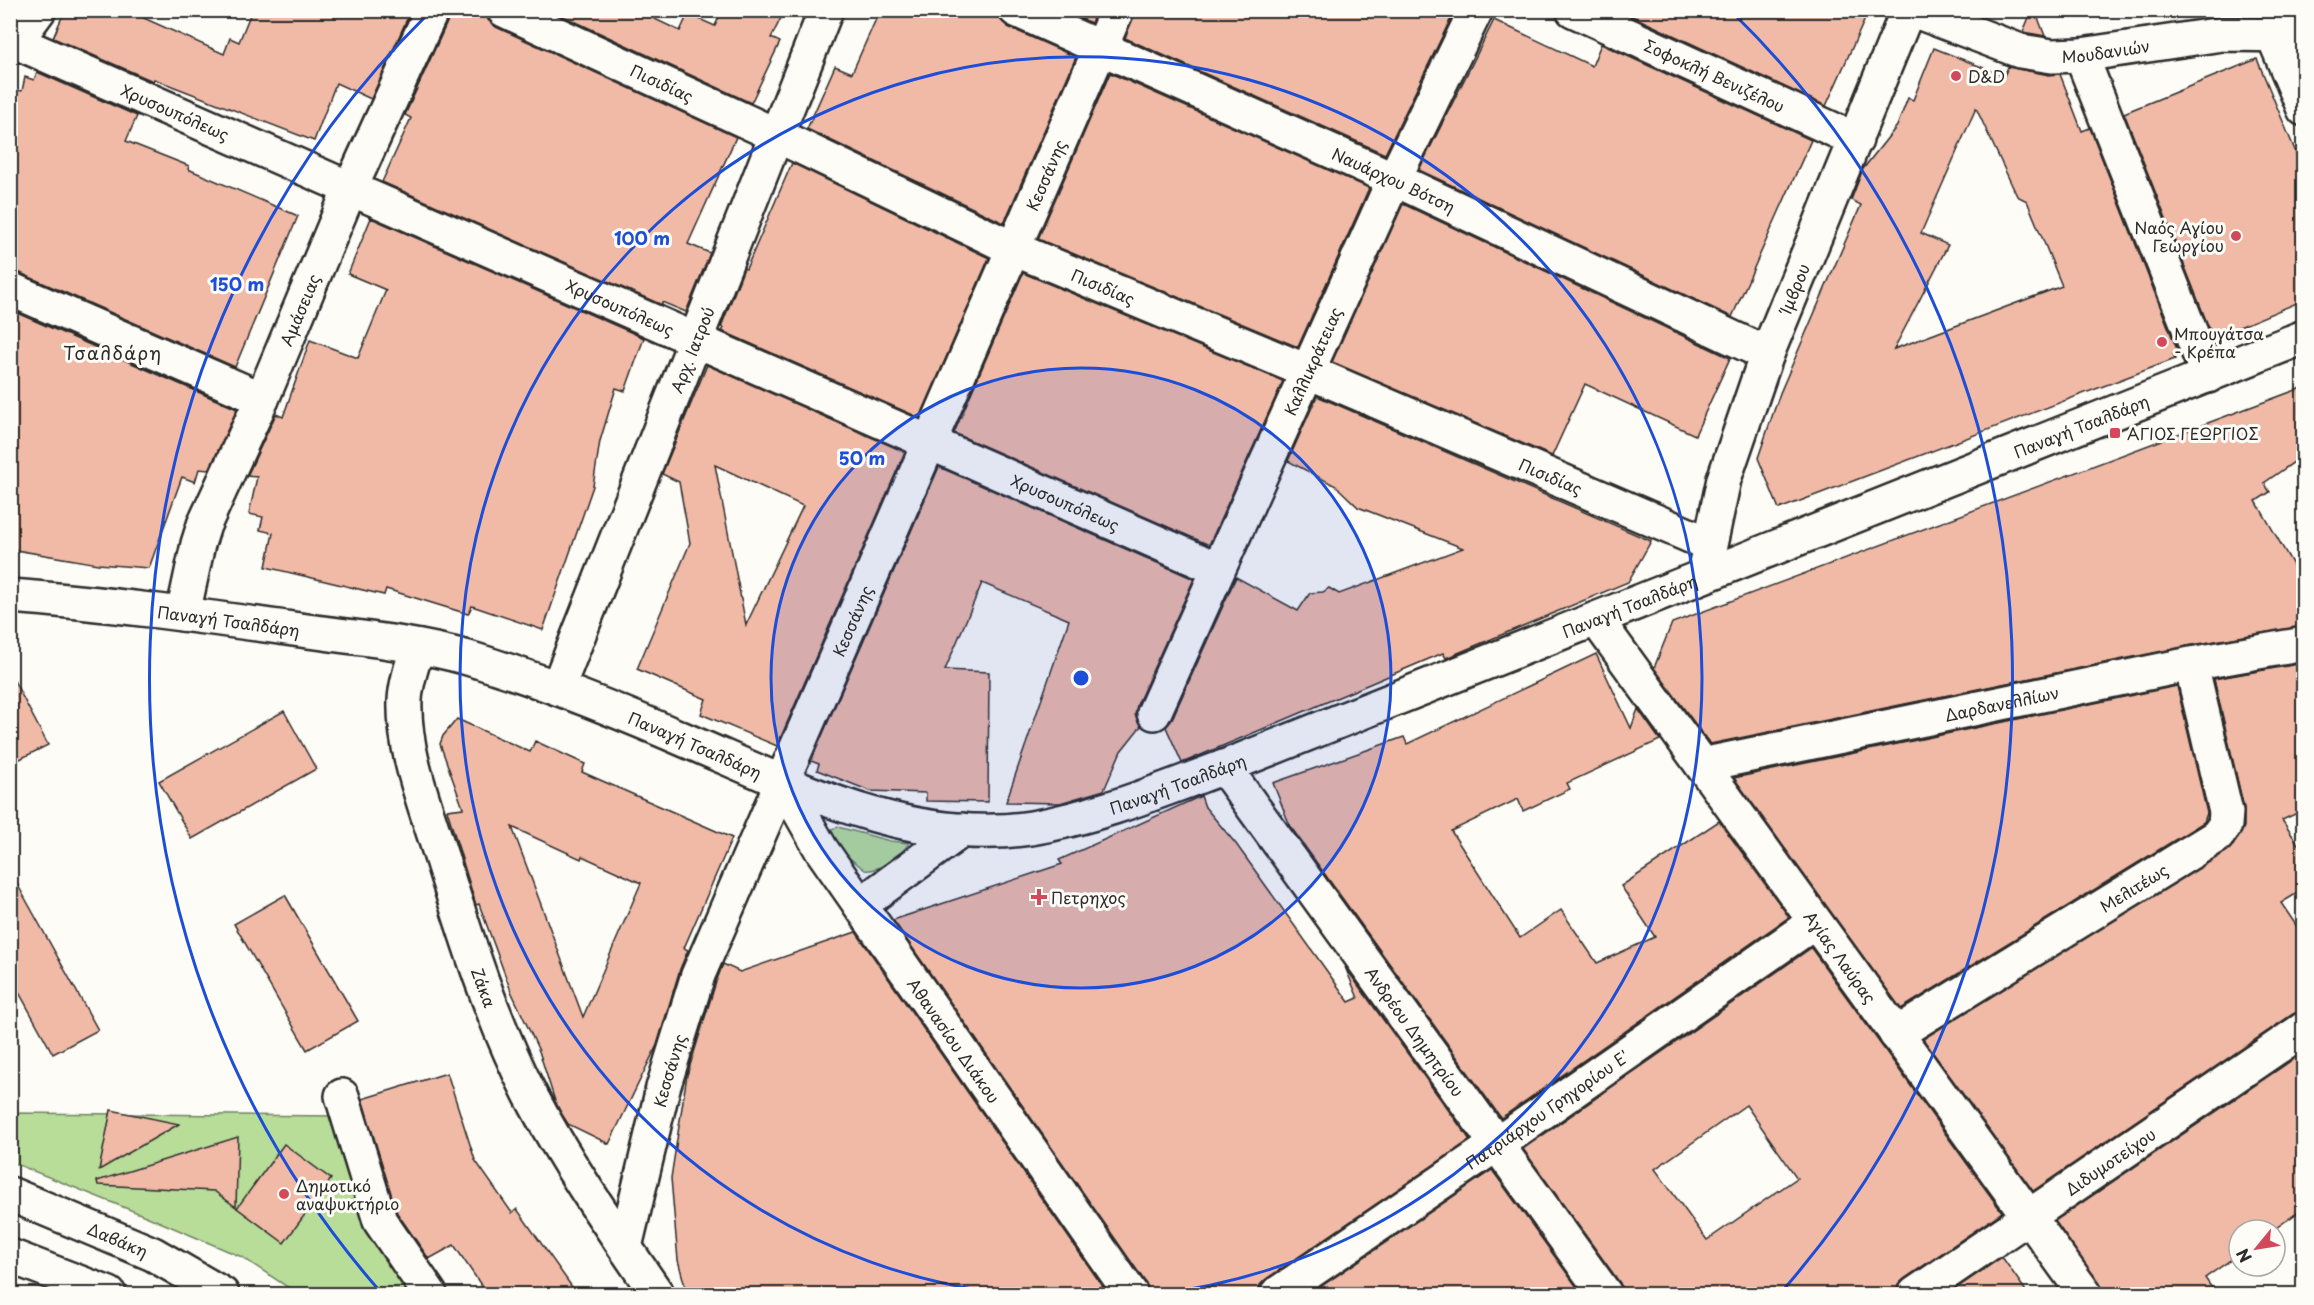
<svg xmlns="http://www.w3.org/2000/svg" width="2314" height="1305" font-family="'Playpen Sans',sans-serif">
	<rect width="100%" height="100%" fill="#fdfcf7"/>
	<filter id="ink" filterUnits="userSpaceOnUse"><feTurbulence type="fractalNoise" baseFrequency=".0167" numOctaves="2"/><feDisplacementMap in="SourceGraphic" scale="12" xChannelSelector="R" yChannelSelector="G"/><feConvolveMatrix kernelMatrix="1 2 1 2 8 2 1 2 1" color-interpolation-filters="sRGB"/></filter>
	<g filter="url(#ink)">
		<g fill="#b7dd99" stroke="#718462" stroke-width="1.5">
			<path d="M 838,827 L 890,841 L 909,843 C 902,855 879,872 865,870 L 828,841 L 831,829 Z"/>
			<polygon points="11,1113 341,1116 427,1294 298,1294 242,1257 148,1217 11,1162"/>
		</g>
		<g fill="#f1baa7" stroke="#2b2b2b" stroke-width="1.5" fill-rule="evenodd">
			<polygon points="65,10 126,10 224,54 230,38 239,42 252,10 411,10 371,99 336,83 314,141 154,79 153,81 53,38"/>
			<polygon points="450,10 485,10 488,20 496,27 736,137 688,244 710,253 686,312 662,302 662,305 382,182 411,118 405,115 449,18"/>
			<polygon points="550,10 636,10 680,31 688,14 715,26 722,10 785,10 771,38 780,42 751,103"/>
			<polygon points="880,10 998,10 1001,20 1008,27 1076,57 1004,223 807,129 835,66 852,73"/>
			<polygon points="1063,10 1096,10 1091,23"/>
			<polygon points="1135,10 1455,10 1385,154 1125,38"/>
			<polygon points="1619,10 1869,10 1826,106"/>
			<polygon points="2032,10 2035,10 2045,36 2023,32"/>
			<polygon points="1494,20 1592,66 1601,44 1811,140 1732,317 1419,170"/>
			<path d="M 1934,48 L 2004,76 L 2008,67 L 2049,75 L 2060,74 L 2082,131 L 2090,128 L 2178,352 L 2173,354 L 2175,359 L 1779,509 L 1758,458 L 1780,393 L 1861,205 L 1851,200 L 1863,169 L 1897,126 L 1908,98 L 1913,100 ZM 1976,108 L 2017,196 L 2027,201 L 2062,286 L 1894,349 L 1948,245 L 1921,233 Z"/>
			<polygon points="2257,59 2304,172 2304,300 2213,338 2124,113"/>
			<polygon points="37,72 137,116 126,141 189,166 188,169 298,216 235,367 18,272 10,271 10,89 22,91 25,77 34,80"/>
			<polygon points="1110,73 1369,188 1298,347 1038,239"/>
			<polygon points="792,163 989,258 920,418 722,331 724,328 721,327 744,268 746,269"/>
			<polygon points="1403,204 1730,358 1695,435 1585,384 1552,456 1332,362"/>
			<polygon points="371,218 644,338 625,391 616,388 600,441 593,486 543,630 472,606 468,614 386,589 384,595 266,567 273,533 260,530 263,517 249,514 257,477 247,476 276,414 283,417 310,340 358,358 386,290 348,274"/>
			<polygon points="1023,273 1283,381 1209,545 954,433"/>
			<polygon points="10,310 237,409 209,470 199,469 195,482 182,477 149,568 98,564 10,549"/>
			<path d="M 707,365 L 905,452 L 777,746 L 701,714 L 706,699 L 637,669 L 690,543 L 679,482 L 662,474 ZM 715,465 L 803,506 L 746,625 Z"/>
			<polygon points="2304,387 2304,455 2264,483 2270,492 2256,501 2304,584 2304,626 2187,646 1710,744 1654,668 1672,623"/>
			<polygon points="1317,396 1651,541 1628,582 1446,658 1443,653 1182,763 1166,727 1171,721 1236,577 1298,611 1310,593 1323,592 1329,588 1339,594 1463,548 1358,507 1336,486 1288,461"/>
			<polygon points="939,467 1194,579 1137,705 1135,715 1141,726 1121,751 1104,790 1060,803 1006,802 1069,620 982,583 945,670 989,672 988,802 926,801 926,793 870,791 817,770 819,764 811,761"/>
			<polygon points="1596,654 1631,728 1638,709 1660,740 1567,783 1570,789 1523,811 1518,799 1451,831 1520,938 1561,910 1597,963 1655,937 1621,886 1719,821 1789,917 1501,1118 1290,826 1273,783 1404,737 1407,744"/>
			<polygon points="2304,663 2304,810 2282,820 2304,853 2304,889 2281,903 2304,937 2304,1010 2293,1014 2033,1191 1923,1039 2232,847 2244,827 2244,808 2214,679"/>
			<polygon points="10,673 48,745 10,764"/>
			<polygon points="2177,686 2207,813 2204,822 1901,1009 1734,778"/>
			<polygon points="284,711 316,769 192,839 159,781"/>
			<path d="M 457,719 L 530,752 L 535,741 L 585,764 L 582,772 L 732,838 L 684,948 L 688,950 L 680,969 L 657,1045 L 609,1144 L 568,1124 L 561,1113 L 555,1101 L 539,1051 L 511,991 L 479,904 L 476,905 L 447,810 L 463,808 L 440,744 L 443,736 ZM 512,827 L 581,859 L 582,856 L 641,883 L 583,1017 Z"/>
			<polygon points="1201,796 1205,807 1236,844 1349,1002 1358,998 1345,967 1470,1140 1266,1279 1260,1285 1258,1294 1149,1294 1146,1283 893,920 1062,864 1059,860"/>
			<polygon points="10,871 98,1030 53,1054 10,976"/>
			<polygon points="285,895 358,1021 307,1050 234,924"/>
			<polygon points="856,932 1108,1294 687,1294 678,1260 671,1178 687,1075 716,982 723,964 740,972"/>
			<path d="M 1811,948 L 2002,1212 L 1904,1279 L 1898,1285 L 1896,1294 L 1623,1294 L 1620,1283 L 1523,1149 ZM 1746,1105 L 1797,1178 L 1707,1240 L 1655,1169 Z"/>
			<polygon points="2304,1052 2304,1208 2273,1230 2239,1230 2239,1254 2205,1278 2216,1294 2106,1294 2055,1221"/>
			<polygon points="447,1073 475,1160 512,1213 517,1209 577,1294 487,1294 454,1245 429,1259 397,1213 362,1099"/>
			<polygon points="111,1110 179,1124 99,1170"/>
			<polygon points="238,1137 236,1207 214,1191 98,1185 97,1181"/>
			<polygon points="284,1144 331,1179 284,1243 237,1208"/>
			<polygon points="1492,1170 1582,1294 1310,1294"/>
			<polygon points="2002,1257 2028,1294 1948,1294"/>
		</g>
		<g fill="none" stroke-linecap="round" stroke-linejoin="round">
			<g stroke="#2b2b2b" stroke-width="38">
				<g id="minor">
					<path id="s1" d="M 39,10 L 25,29 L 23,45 L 1218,569"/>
					<path id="s2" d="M 504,10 L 776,135 L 1014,249 L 1309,372 L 1709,544"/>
					<path id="s3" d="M 1016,10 L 1394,179 L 1767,354"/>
					<path id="s4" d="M 1573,10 L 1856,140"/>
					<path id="s5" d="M 1913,10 L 2020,51 L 2052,56 L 2081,55 L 2222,34 L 2304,35"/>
					<polyline points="2273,35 2304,109"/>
					<polyline points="2081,55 2208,376"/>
					<polyline points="10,289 262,399"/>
					<path id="s6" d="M 1706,564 L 1724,479 L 1767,354 L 1908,10"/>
					<path id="s7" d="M 10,596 C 105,603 199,616 293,629 C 351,637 411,642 468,658 C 545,681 619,711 692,743 C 799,789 911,846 1031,828 C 1097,817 1162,790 1224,767 L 2304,337"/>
					<path id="s8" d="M 183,614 L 198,544 L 204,525 L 262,399 L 350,189 L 432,10"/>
					<path id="s9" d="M 1596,619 L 2085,1294"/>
					<path id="s10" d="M 418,647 C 412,664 406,682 405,700 C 403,750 424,802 439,850 C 465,933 491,1018 531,1096 C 567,1165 613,1230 657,1294"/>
					<path id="s11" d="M 558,687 L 826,10"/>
					<path id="s12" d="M 1154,713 L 1394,179 L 1476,10"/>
					<path id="s13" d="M 1702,765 L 2191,664 L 2304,644"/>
					<path id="s14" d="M 1224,767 L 1605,1294"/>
					<path id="s15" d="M 783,782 L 821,849 L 1131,1294"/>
					<polyline points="860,905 962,830"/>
					<path id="s16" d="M 1896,1034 L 2217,836 L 2225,825 L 2226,812 L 2191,664"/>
					<polyline points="342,1096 380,1221 430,1294"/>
					<path id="s17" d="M 625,1247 L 663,1088 L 698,975 L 1117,10"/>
					<path id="s18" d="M 1277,1294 L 1497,1144 L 1815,922"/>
					<path id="s19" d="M 1915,1294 L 2304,1029"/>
				</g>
			</g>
			<g stroke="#2b2b2b" stroke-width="38">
				<g id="major">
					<path id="s20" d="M 10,1194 L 153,1254 L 222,1294"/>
					<polyline points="10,1256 109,1294"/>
				</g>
			</g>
			<use href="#minor" stroke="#fdfcf7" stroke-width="33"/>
			<use href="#major" stroke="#fdfcf7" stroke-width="33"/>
		</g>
	</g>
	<circle cx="1081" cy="678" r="310" fill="#1d4ed8" fill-opacity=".12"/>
	<g fill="none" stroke="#1d4ed8" stroke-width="3">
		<circle cx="1081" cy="678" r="310"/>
		<path d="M1005 1294A621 621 0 1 1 1157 1294"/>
		<path d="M378 1289A931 931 0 0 1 428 14M1734 14A931 931 0 0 1 1784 1289"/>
	</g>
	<g fill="#d1495b" stroke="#fdfcf7" stroke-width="2">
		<circle cx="1956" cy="76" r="6"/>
		<circle cx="2236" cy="236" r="6"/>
		<circle cx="2162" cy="342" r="6"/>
		<rect x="2109" y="427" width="12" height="12" rx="3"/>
		<path d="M1036 888h6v6h6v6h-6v6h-6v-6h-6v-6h6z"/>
		<circle cx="284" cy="1194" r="6"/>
	</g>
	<g text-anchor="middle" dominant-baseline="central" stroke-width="6" stroke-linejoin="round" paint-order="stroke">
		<g font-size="16" fill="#2b2b2b" stroke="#fdfcf7">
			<text stroke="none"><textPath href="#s5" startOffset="201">Μουδανιών</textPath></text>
			<text stroke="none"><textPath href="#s4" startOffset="156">Σοφοκλή Βενιζέλου</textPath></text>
			<text stroke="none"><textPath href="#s2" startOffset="174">Πισιδίας</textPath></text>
			<text stroke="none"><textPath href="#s1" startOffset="206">Χρυσουπόλεως</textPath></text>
			<text stroke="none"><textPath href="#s17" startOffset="1154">Κεσσάνης</textPath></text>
			<text stroke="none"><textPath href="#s3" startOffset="414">Ναυάρχου Βότση</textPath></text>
			<text stroke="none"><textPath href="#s2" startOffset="660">Πισιδίας</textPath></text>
			<text stroke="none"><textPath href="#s6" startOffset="290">Ίμβρου</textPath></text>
			<text stroke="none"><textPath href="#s1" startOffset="692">Χρυσουπόλεως</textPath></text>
			<text stroke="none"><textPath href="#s8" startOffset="327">Αμάσειας</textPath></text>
			<text stroke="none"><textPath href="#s11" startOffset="363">Αρχ. Ιατρού</textPath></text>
			<text stroke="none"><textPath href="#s12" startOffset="386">Καλλικράτειας</textPath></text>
			<text stroke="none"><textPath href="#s7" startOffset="2182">Παναγή Τσαλδάρη</textPath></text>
			<text stroke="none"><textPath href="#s2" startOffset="1146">Πισιδίας</textPath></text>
			<text stroke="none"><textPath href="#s1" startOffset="1178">Χρυσουπόλεως</textPath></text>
			<text stroke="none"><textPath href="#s7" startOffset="1696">Παναγή Τσαλδάρη</textPath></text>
			<text stroke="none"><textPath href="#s7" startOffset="220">Παναγή Τσαλδάρη</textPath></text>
			<text stroke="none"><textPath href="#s17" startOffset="668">Κεσσάνης</textPath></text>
			<text stroke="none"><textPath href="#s13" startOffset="306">Δαρδανελλίων</textPath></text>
			<text stroke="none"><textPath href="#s7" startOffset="706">Παναγή Τσαλδάρη</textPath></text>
			<text stroke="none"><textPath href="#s7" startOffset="1210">Παναγή Τσαλδάρη</textPath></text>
			<text stroke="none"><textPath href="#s16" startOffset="279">Μελιτέως</textPath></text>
			<text stroke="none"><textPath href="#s9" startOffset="417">Αγίας Λαύρας</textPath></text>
			<text stroke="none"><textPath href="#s10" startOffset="354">Ζάκα</textPath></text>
			<text stroke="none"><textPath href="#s14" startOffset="326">Ανδρέου Δημητρίου</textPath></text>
			<text stroke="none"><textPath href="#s15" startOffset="310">Αθανασίου Διάκου</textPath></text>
			<text stroke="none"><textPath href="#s17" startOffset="182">Κεσσάνης</textPath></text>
			<text stroke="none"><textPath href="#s18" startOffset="327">Πατριάρχου Γρηγορίου Ε'</textPath></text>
			<text stroke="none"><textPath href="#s19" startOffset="236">Διδυμοτείχου</textPath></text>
			<text stroke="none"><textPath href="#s20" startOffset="117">Δαβάκη</textPath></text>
		</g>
		<g font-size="16" fill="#2b2b2b" stroke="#fdfcf7" text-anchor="start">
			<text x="1968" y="76">D&amp;D</text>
			<text x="2224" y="227" text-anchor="end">Ναός Αγίου<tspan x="2224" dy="18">Γεωργίου</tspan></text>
			<text x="2174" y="333">Μπουγάτσα<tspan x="2174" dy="18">- Κρέπα</tspan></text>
			<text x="2127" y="433">ΑΓΙΟΣ ΓΕΩΡΓΙΟΣ</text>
			<text x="1051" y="897">Πετρηχος</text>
			<text x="296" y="1185">Δημοτικό<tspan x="296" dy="18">αναψυκτήριο</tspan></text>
		</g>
		<g font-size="18" letter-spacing="1.5" fill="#2b2b2b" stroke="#fdfcf7">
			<text x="113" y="352">Τσαλδάρη</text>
		</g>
	</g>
	<circle cx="1081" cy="678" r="9" fill="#1d4ed8" stroke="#fdfcf7" stroke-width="3"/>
	<g font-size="18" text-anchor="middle" font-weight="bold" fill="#1d4ed8" stroke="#fdfcf7" stroke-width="6" stroke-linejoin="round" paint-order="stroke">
		<text x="642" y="245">100 m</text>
		<text x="237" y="291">150 m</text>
		<text x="862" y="465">50 m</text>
	</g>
	<rect width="2314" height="1305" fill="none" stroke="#fdfcf7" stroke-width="36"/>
	<rect x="18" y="18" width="2278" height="1269" fill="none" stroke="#2b2b2b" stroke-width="2" filter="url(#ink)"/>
	<g transform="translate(2257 1248) rotate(240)"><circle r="28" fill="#fdfcf7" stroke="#a9a8a5" stroke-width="1.5"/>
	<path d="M0-4.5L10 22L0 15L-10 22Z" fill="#d1495b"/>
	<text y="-9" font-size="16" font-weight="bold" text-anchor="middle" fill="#2b2b2b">N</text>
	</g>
</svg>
